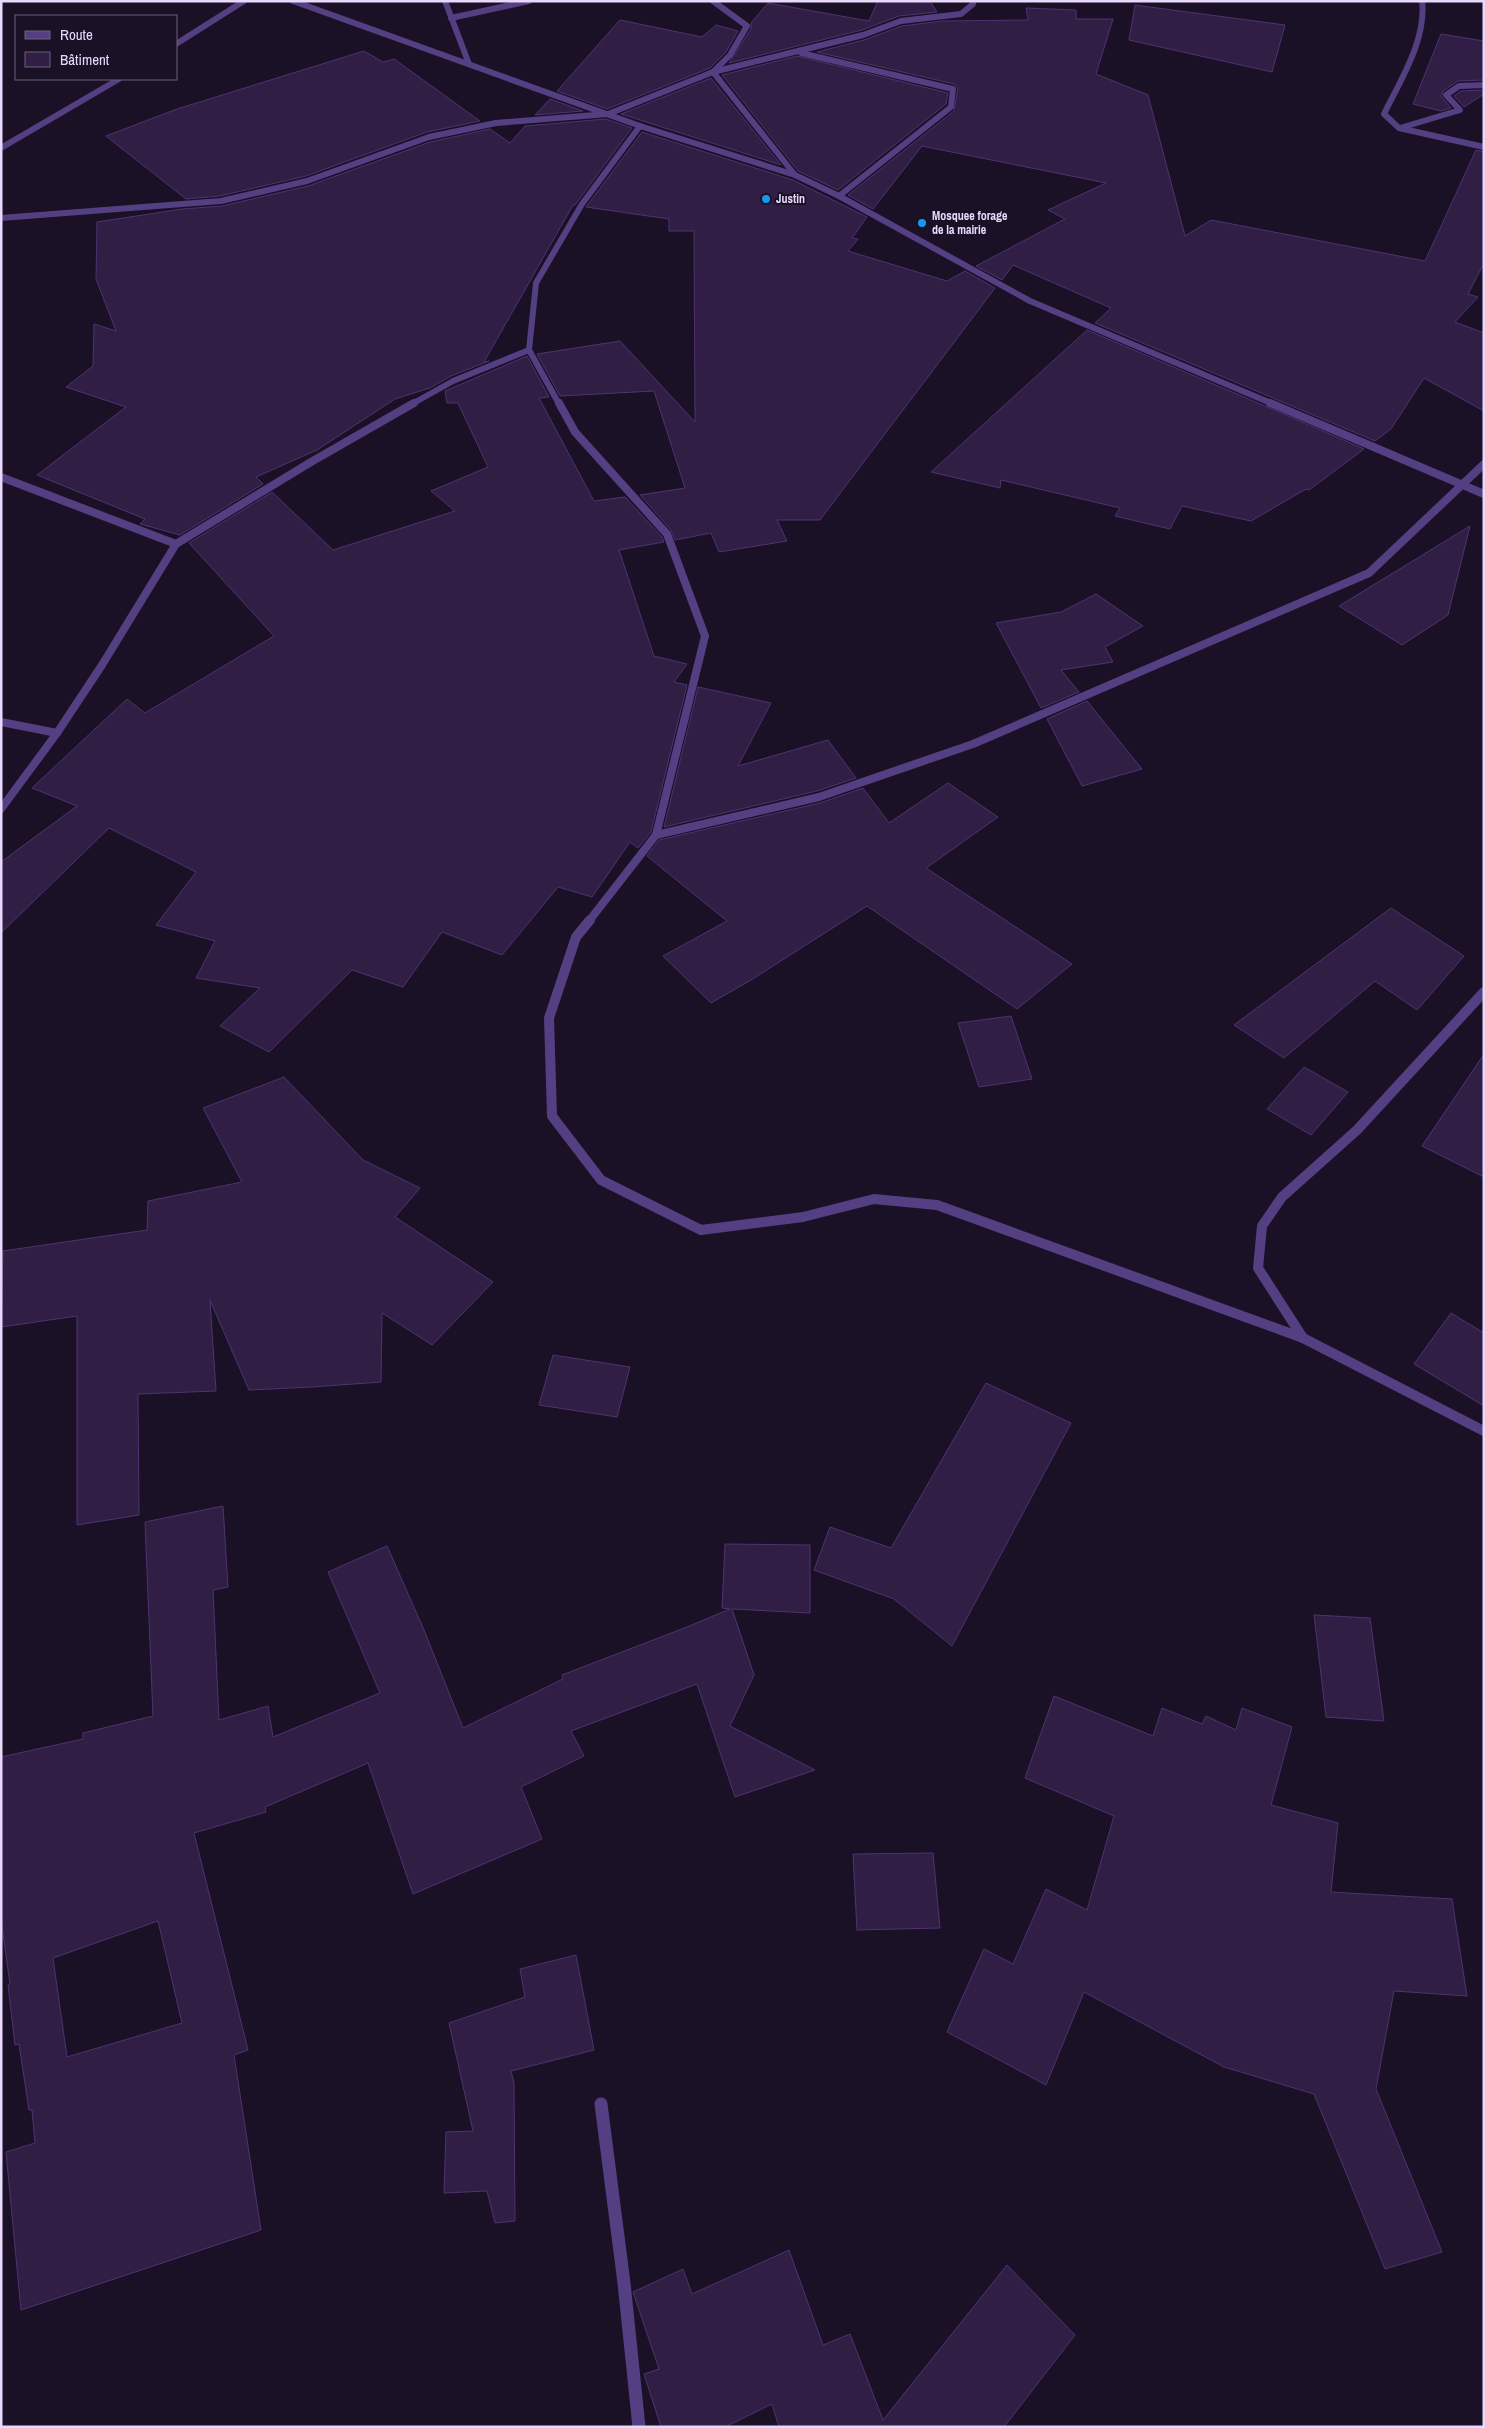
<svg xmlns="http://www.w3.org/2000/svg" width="1485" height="2428" font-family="'Archivo Narrow',sans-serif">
	<rect width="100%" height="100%" fill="#1a1126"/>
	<g fill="#311e45" stroke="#503270" fill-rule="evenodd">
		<polygon points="878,1 930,1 937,12 899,16 862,30 729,63 751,29 751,23 768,3 869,21"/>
		<polygon points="1135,5 1285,25 1272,72 1129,40"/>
		<polygon points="1026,8 1076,10 1076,19 1113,19 1096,74 1148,95 1185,236 1211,220 1425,261 1476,150 1484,152 1484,263 1468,294 1478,297 1455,322 1484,333 1484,411 1424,378 1391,429 1375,441 1095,323 1111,308 1013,265 1002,280 976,266 1065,219 1048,210 1106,183 922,146 873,209 848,195 954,111 958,88 954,84 817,52 864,40 902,26 942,21 1028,20"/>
		<polygon points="620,20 702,37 716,25 738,31 726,52 710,68 607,109 557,91"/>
		<polygon points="1441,34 1484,41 1484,80 1458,81 1443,91 1441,96 1451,108 1441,111 1413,104"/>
		<polygon points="364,51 383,62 394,59 480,121 427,132 306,176 220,196 186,199 106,136 177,109"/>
		<polygon points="797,56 948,93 946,104 838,190 798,171 722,75"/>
		<polygon points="711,78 781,165 621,114"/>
		<polygon points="1484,90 1484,94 1464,107 1454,96 1461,91"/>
		<polygon points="550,99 583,111 535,115"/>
		<polygon points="606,119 632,128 575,205 573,205 484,362 489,361 451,376 430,388 395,399 317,450 256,477 263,484 180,535 140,524 145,519 37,475 126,407 66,387 93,366 94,324 116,331 96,279 97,222 182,209 222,206 308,186 430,142 490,129 510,143 525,126"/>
		<polygon points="642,132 793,180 867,217 852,238 858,239 848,251 947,281 965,271 995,288 820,520 777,520 787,541 719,552 711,533 675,540 671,530 640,495 685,488 654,391 560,396 537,354 620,341 695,422 694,231 669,231 669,219 586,207"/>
		<polygon points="1087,330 1265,406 1364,449 1309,490 1306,489 1251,521 1182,506 1170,529 1115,516 1120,508 1001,480 1000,488 931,472"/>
		<polygon points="527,356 549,397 539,398 594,501 625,497 662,537 664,542 619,550 654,656 687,664 674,682 687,685 651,832 638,848 630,842 592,897 558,887 502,955 442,932 403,987 352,970 269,1052 220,1026 260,988 196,978 215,941 156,925 196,872 109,828 1,933 1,862 77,806 32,788 127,699 145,713 274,636 189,543 272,492 333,550 455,511 431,491 488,467 458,403 447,403 445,391"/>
		<polygon points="1470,526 1448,615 1402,645 1339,606"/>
		<polygon points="1096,594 1143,626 1105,647 1113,662 1061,670 1079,692 1041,708 996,623 1061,612"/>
		<polygon points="698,687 771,703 738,766 828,740 856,778 817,791 664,827"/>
		<polygon points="1087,701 1142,769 1082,786 1047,719"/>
		<polygon points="948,783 998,817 926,868 1072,964 1017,1009 867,906 751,980 711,1003 663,956 727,921 647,856 659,840 820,803 863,788 889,823"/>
		<polygon points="1391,908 1464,956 1417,1010 1375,981 1284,1058 1234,1025"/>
		<polygon points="1011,1016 1032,1079 979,1087 958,1023"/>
		<polygon points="1484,1054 1484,1177 1422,1146"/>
		<polygon points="1304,1067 1348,1092 1311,1135 1267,1109"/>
		<polygon points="284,1077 363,1160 420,1188 395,1217 493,1282 432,1345 382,1313 381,1382 312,1387 249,1390 210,1300 216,1391 138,1394 139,1515 77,1525 77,1316 1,1327 3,1251 147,1230 148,1201 242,1182 203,1108"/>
		<polygon points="1451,1313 1484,1333 1484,1406 1414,1364"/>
		<polygon points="553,1355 630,1367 617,1417 539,1405"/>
		<polygon points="986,1383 1071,1423 952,1646 894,1599 814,1570 830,1527 891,1548"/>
		<path d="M 223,1506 L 228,1587 L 213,1590 L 219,1720 L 268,1706 L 273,1737 L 380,1693 L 328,1572 L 387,1546 L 424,1630 L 463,1728 L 563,1679 L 562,1675 L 687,1627 L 730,1609 L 722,1608 L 725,1544 L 810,1545 L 810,1613 L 732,1609 L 754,1675 L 730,1726 L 815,1770 L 735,1797 L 697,1684 L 571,1731 L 584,1756 L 521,1787 L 542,1839 L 413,1894 L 368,1763 L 265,1807 L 266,1812 L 194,1833 L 248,2050 L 234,2055 L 261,2230 L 21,2310 L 6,2152 L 35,2143 L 32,2110 L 29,2110 L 19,2044 L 15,2045 L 8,1985 L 10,1984 L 1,1919 L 1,1757 L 83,1739 L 83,1733 L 153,1716 L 145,1522 ZM 158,1921 L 182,2023 L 67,2057 L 53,1958 Z"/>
		<polygon points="1314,1615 1370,1618 1384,1721 1326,1717"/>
		<polygon points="1054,1696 1153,1736 1162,1708 1202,1724 1206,1716 1236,1730 1242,1708 1292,1727 1271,1805 1338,1823 1331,1892 1452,1899 1467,1996 1394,1991 1376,2089 1442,2252 1385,2269 1314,2094 1224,2067 1084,1992 1046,2085 947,2032 984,1949 1013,1964 1046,1889 1087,1910 1114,1816 1025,1778"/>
		<polygon points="933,1853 940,1928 857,1930 853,1854"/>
		<polygon points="576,1955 594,2050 511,2071 514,2083 515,2221 495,2223 487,2191 444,2193 446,2132 473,2131 449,2023 525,1997 520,1969"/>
		<polygon points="789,2250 823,2345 850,2334 883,2420 1007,2265 1075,2335 1004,2427 779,2427 772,2404 725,2427 661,2427 644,2374 659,2369 633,2292 683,2269 692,2294"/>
	</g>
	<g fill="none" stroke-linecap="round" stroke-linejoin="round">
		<g stroke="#543f82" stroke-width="6">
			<polyline points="293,1 640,126 795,175 839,196 1030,301 1273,404"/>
			<polyline points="445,1 469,64"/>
			<polyline points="713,1 747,26 730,55 714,71"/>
			<path d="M 1422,1 C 1427,39 1400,81 1384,114 L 1399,128 L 1484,147"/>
			<polyline points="451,18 529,1"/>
			<polyline points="176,44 244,1"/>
			<polyline points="801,53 953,89 951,107 839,196"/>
			<polyline points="713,72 795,175"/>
			<polyline points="1400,128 1460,110 1446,95 1459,86 1484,85"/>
			<polyline points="1,148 119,79"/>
			<polyline points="1,218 221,201 307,181 429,137 496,123 608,114 713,72 863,35 901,21 961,14 973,4 973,1"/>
			<polyline points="412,404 453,381 529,350"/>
			<polyline points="559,404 529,350 536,283 582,204 640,126"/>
		</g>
		<g stroke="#543f82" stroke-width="8">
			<polyline points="559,403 575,432 667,534 705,636 656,835 589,921"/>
			<polyline points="1270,403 1484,494"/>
			<polyline points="1,477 176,544"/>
			<polyline points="1,722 57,733"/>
			<polyline points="1,809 57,733 102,665 176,544 311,462 414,403"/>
			<polyline points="656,835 819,797 973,744 1369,573 1484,464"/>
		</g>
		<g stroke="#543f82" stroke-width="10">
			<polyline points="590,920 576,937 549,1018 552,1116 601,1180 701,1230 803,1217 874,1199 937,1205 1303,1338 1484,1431"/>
			<polyline points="1303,1338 1258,1268 1262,1226 1282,1197 1357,1130 1484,992"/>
		</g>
		<polyline stroke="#543f82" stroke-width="13" points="601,2104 624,2283 639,2427"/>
	</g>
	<g fill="#119af0" stroke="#1a1126" stroke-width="2">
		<circle cx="766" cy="199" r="5"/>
		<circle cx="922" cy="223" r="5"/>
	</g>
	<g text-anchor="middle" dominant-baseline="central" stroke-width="4" stroke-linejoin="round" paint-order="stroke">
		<g font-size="12" font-weight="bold" fill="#e7d8fc" stroke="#1a1126" text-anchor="start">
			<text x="776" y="199">Justin</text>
			<text x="932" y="216">Mosquee forage<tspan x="932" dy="14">de la mairie</tspan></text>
		</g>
	</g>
	<rect width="1485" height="2428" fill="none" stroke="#e7d8fc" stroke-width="5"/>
	<rect x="15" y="15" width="162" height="65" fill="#1a1126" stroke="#6c617c"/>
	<rect x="25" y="31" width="25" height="8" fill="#543f82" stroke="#6c617c"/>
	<text x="60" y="40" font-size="15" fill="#e7d8fc">Route</text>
	<rect x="25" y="52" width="25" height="15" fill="#311e45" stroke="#6c617c"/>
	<text x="60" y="65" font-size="15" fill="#e7d8fc">Bâtiment</text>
</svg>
